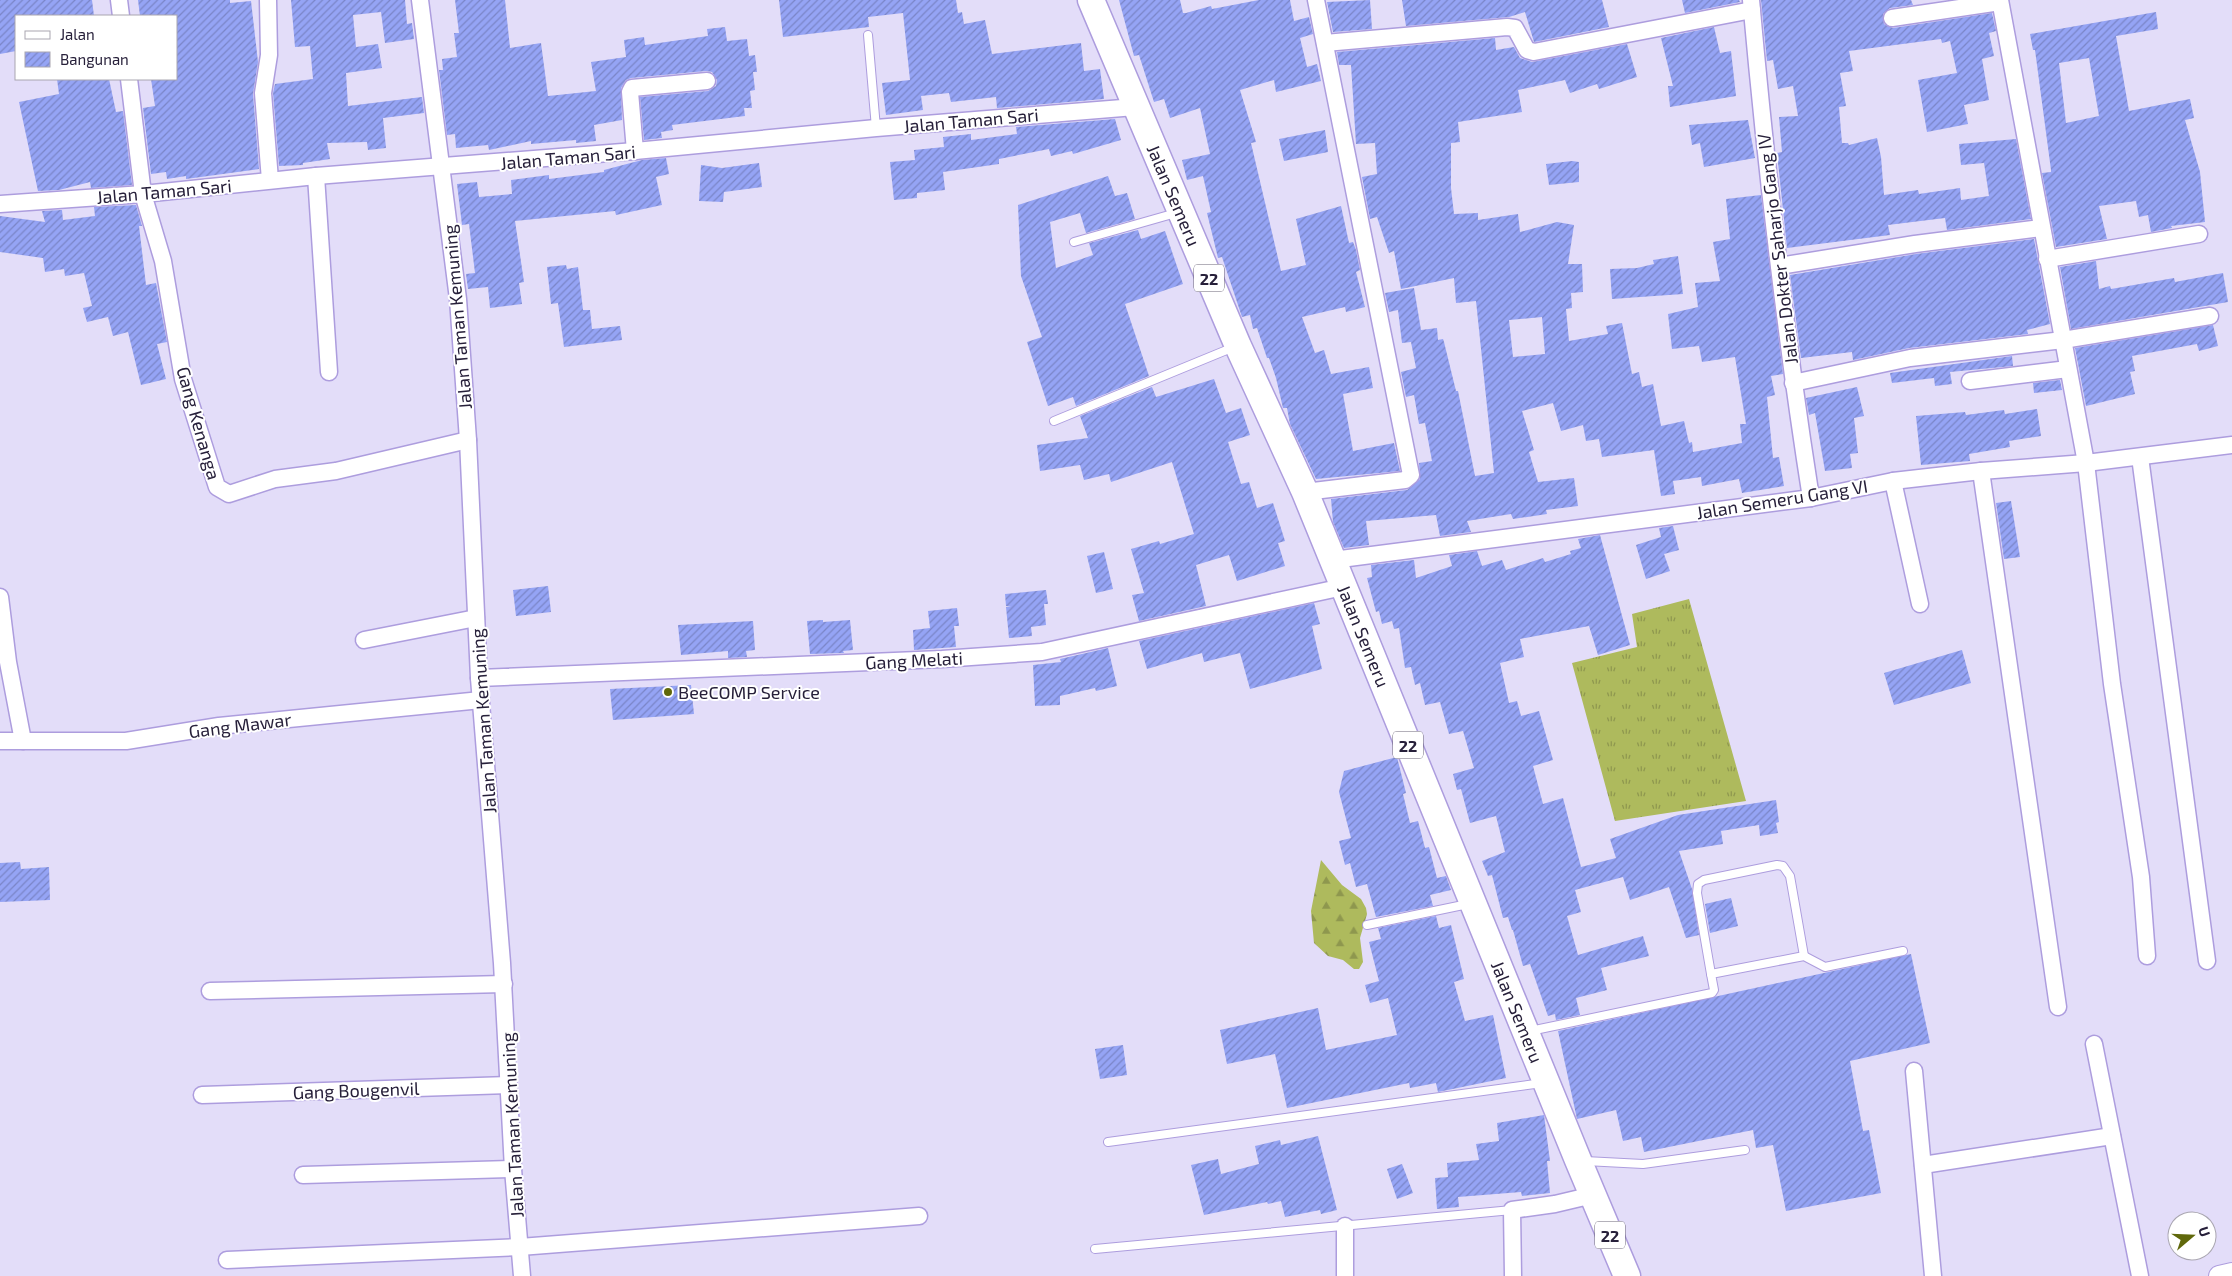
<svg xmlns="http://www.w3.org/2000/svg" width="2232" height="1276" font-family="'Exo 2',sans-serif">
	<defs>
		<pattern id="grass-tufts" width="24" height="20" patternUnits="userSpaceOnUse" patternTransform="scale(1.25)"><rect width="24" height="20" fill="#aeba5d"/><path d="M3 7l-1-3M5 7V3M7 7l1-3M15 17l-1-3M17 17v-4M19 17l1-3" fill="none" stroke="#8e974e"/></pattern>
		<pattern id="forest-firs" width="22" height="20" patternUnits="userSpaceOnUse" patternTransform="scale(1.25)"><rect width="22" height="20" fill="#aeba5d"/><path d="M5 1l3.5 6h-7zM16 11l3.5 6h-7z" fill="#8e974e"/></pattern>
		<pattern id="building-hatch" width="6" height="6" patternUnits="userSpaceOnUse" patternTransform="scale(1.25)"><rect width="6" height="6" fill="#95a4f5"/><path d="M-1 1l2-2M0 6l6-6M5 7l2-2" fill="none" stroke="#7a85c7"/></pattern>
	</defs>
	<rect width="100%" height="100%" fill="#e3ddf9"/>
	<polygon fill="url(#grass-tufts)" points="1689,599 1746,801 1615,821 1572,663 1637,647 1632,614"/>
	<polygon fill="url(#forest-firs)" points="1321,860 1342,885 1361,899 1366,908 1367,914 1360,938 1363,962 1359,969 1354,969 1343,960 1328,956 1314,943 1311,911"/>
	<g fill="url(#building-hatch)" fill-rule="evenodd">
		<polygon points="0,0 92,0 94,16 16,16 16,51 0,54"/>
		<polygon points="138,0 230,0 230,3 251,1 258,62 253,94 259,169 186,179 186,176 167,179 166,172 151,174 143,108 155,106 151,79 176,79 176,16 140,16"/>
		<polygon points="291,0 405,0 407,24 412,23 414,39 385,43 381,12 353,15 356,47 378,44 382,68 346,73 348,106 422,97 424,113 383,118 386,148 368,150 367,142 327,143 330,159 303,163 303,165 279,166 273,93 275,84 313,79 310,46 295,47"/>
		<polygon points="455,0 505,0 510,48 541,43 548,96 596,91 591,62 626,57 624,40 644,37 645,45 708,36 707,29 725,27 727,41 747,39 749,56 755,55 757,72 753,72 755,90 750,91 752,108 744,108 745,116 672,125 673,130 661,132 662,138 644,140 640,97 708,91 716,86 717,80 712,72 706,71 631,78 626,80 621,88 622,120 594,125 596,141 576,143 576,140 531,144 531,141 489,150 488,145 456,148 455,134 447,135 439,70 443,70 442,59 457,57 454,33 459,33"/>
		<polygon points="779,0 956,0 958,13 962,12 964,24 985,20 992,54 1081,43 1084,71 1100,69 1104,99 997,108 996,97 951,102 949,93 921,96 923,110 886,115 882,83 910,80 903,13 868,17 869,27 783,37"/>
		<polygon points="1119,0 1180,0 1183,13 1186,13 1211,6 1212,9 1259,0 1290,0 1294,21 1309,17 1313,34 1300,38 1307,67 1317,64 1321,81 1276,92 1274,80 1240,90 1256,142 1251,143 1281,271 1306,265 1296,219 1341,206 1349,243 1353,242 1356,250 1360,270 1356,272 1365,307 1346,312 1345,307 1302,317 1315,353 1324,350 1331,374 1369,367 1373,388 1343,394 1353,451 1394,443 1400,471 1316,479 1290,424 1287,408 1283,408 1276,378 1269,358 1267,358 1257,328 1253,329 1250,315 1242,317 1222,257 1218,258 1207,213 1211,212 1203,176 1187,180 1182,160 1210,154 1200,108 1170,118 1164,99 1154,102 1139,55 1134,56"/>
		<polygon points="1370,0 1372,29 1333,32 1327,2"/>
		<polygon points="1402,0 1602,0 1609,27 1534,42 1525,12 1509,17 1406,26"/>
		<polygon points="1682,0 1739,0 1740,2 1685,13"/>
		<polygon points="1761,0 1911,0 1913,5 1890,8 1883,14 1884,24 1893,28 1992,13 1996,31 1989,33 1994,56 1982,59 1989,100 1964,105 1968,124 1927,132 1918,80 1957,73 1950,41 1942,43 1941,39 1849,51 1853,71 1840,73 1846,106 1839,107 1842,143 1848,143 1849,145 1877,138 1881,157 1884,195 1918,190 1919,194 1960,188 1961,200 1989,196 1984,163 1961,165 1959,144 2016,139 2031,219 1947,230 1945,218 1888,225 1890,235 1787,248 1777,153 1782,152 1779,117 1798,116 1793,86 1778,89 1773,60 1767,61"/>
		<path d="M 2156,12 L 2158,29 L 2116,36 L 2129,111 L 2190,99 L 2194,118 L 2185,120 L 2200,172 L 2205,222 L 2171,226 L 2172,228 L 2151,232 L 2148,215 L 2139,217 L 2136,201 L 2099,206 L 2107,239 L 2056,247 L 2042,173 L 2051,172 L 2051,170 L 2035,50 L 2033,50 L 2030,34 ZM 2089,58 L 2099,116 L 2066,123 L 2059,63 Z"/>
		<polygon points="1714,27 1720,53 1731,51 1736,96 1670,107 1668,86 1673,86 1661,38"/>
		<path d="M 1495,38 L 1496,50 L 1514,47 L 1520,58 L 1532,62 L 1627,44 L 1637,77 L 1599,89 L 1597,84 L 1570,93 L 1565,80 L 1518,90 L 1522,112 L 1458,122 L 1460,142 L 1451,143 L 1451,188 L 1454,214 L 1478,213 L 1478,220 L 1518,214 L 1520,232 L 1557,222 L 1574,225 L 1568,264 L 1582,264 L 1583,292 L 1571,293 L 1572,308 L 1566,309 L 1569,341 L 1608,334 L 1606,326 L 1622,323 L 1632,374 L 1639,372 L 1642,387 L 1653,384 L 1661,426 L 1684,421 L 1689,443 L 1692,442 L 1693,452 L 1742,443 L 1740,424 L 1746,424 L 1735,357 L 1702,362 L 1699,346 L 1672,349 L 1668,314 L 1698,307 L 1695,283 L 1720,281 L 1713,242 L 1730,239 L 1726,199 L 1761,195 L 1783,374 L 1771,376 L 1775,395 L 1767,397 L 1773,458 L 1779,457 L 1784,486 L 1742,493 L 1739,479 L 1702,486 L 1701,477 L 1673,481 L 1675,494 L 1661,496 L 1654,450 L 1602,457 L 1599,439 L 1586,441 L 1583,425 L 1561,431 L 1553,403 L 1522,411 L 1534,450 L 1529,452 L 1538,482 L 1574,478 L 1578,506 L 1546,510 L 1547,514 L 1513,519 L 1511,514 L 1467,521 L 1471,532 L 1440,536 L 1436,515 L 1366,521 L 1369,545 L 1344,548 L 1333,522 L 1331,499 L 1407,490 L 1420,479 L 1419,463 L 1432,461 L 1425,423 L 1419,424 L 1414,395 L 1406,397 L 1401,372 L 1416,368 L 1411,342 L 1402,343 L 1398,310 L 1389,312 L 1385,293 L 1414,288 L 1421,330 L 1437,328 L 1438,340 L 1443,339 L 1444,342 L 1456,391 L 1458,391 L 1475,476 L 1494,473 L 1476,301 L 1456,303 L 1454,278 L 1401,289 L 1394,251 L 1389,253 L 1377,217 L 1370,219 L 1362,177 L 1377,174 L 1375,143 L 1356,144 L 1351,65 L 1339,65 L 1337,52 ZM 1542,317 L 1545,354 L 1513,357 L 1509,320 Z"/>
		<polygon points="57,79 109,79 116,112 123,111 132,185 91,188 90,182 59,190 38,191 19,102 59,94"/>
		<polygon points="1115,119 1121,140 1073,154 1072,151 1051,156 1049,149 999,159 999,164 943,172 945,190 917,193 917,198 894,200 890,162 915,160 914,150 944,147 943,137 971,134 971,140 1017,134 1016,127"/>
		<polygon points="1748,120 1755,158 1704,167 1700,143 1692,145 1689,125"/>
		<polygon points="1325,130 1328,152 1284,161 1279,139"/>
		<polygon points="666,158 669,174 656,177 662,205 616,215 615,211 515,221 524,282 519,283 522,304 490,308 488,287 468,289 466,274 475,273 469,224 462,225 457,184 477,182 479,197 512,194 511,180 549,175 549,179 604,172 604,170 642,160"/>
		<polygon points="1572,161 1579,162 1579,182 1549,185 1546,164"/>
		<polygon points="759,163 762,187 724,192 723,202 699,201 701,165 722,168"/>
		<polygon points="1108,176 1115,196 1127,193 1135,219 1086,233 1080,213 1050,222 1056,268 1093,255 1089,243 1138,230 1141,239 1165,231 1183,284 1125,304 1149,376 1076,406 1073,397 1048,406 1027,342 1042,337 1021,276 1018,205"/>
		<polygon points="136,205 142,226 139,226 146,285 156,283 167,342 157,344 166,379 141,385 128,332 113,336 108,317 87,322 83,308 92,306 84,273 65,276 64,269 45,272 43,258 0,252 0,216 45,222 42,211 62,210 63,220 95,216 94,207"/>
		<polygon points="2034,239 2050,324 2027,330 2028,334 1909,348 1853,360 1852,352 1801,358 1790,275 1916,254"/>
		<polygon points="1678,256 1683,294 1612,299 1610,269 1637,268 1654,264 1653,260"/>
		<polygon points="2096,261 2099,289 2110,286 2111,289 2174,278 2175,282 2223,273 2228,302 2071,329 2060,267"/>
		<polygon points="566,265 567,269 578,267 583,310 590,310 592,329 620,326 622,340 564,347 558,303 551,304 547,267"/>
		<polygon points="2213,325 2218,346 2199,351 2197,344 2132,356 2135,371 2130,372 2135,394 2086,406 2075,348"/>
		<polygon points="2012,356 2013,366 1950,372 1952,384 1935,386 1934,378 1892,383 1890,373"/>
		<polygon points="1214,379 1226,413 1241,408 1250,435 1228,442 1241,484 1249,482 1257,508 1273,503 1285,541 1278,543 1285,566 1237,581 1229,555 1196,565 1206,606 1139,621 1132,595 1144,593 1131,549 1159,541 1160,544 1194,534 1172,462 1111,482 1109,474 1084,480 1080,465 1040,471 1037,445 1088,438 1080,416 1152,387 1156,397"/>
		<polygon points="2060,380 2062,390 2034,393 2033,383"/>
		<polygon points="1857,387 1864,416 1854,418 1858,453 1850,454 1852,468 1825,471 1815,413 1809,415 1806,398"/>
		<polygon points="2037,409 2041,436 2009,441 2010,447 1969,454 1970,461 1921,465 1916,416 1965,412 1966,415 2004,410 2005,414"/>
		<polygon points="2011,501 2020,557 2004,559 1996,503"/>
		<polygon points="1673,526 1679,550 1664,554 1670,571 1646,579 1636,545 1661,537 1659,528"/>
		<polygon points="1600,535 1630,645 1598,655 1589,626 1520,639 1524,657 1500,663 1509,703 1517,701 1521,716 1539,711 1553,760 1533,766 1543,804 1563,798 1581,867 1616,858 1610,839 1678,815 1776,800 1779,822 1776,823 1778,833 1760,836 1759,825 1721,831 1723,844 1679,851 1692,889 1699,935 1686,938 1669,887 1630,900 1623,877 1575,890 1581,912 1567,916 1578,955 1643,936 1649,956 1601,968 1607,990 1576,998 1580,1015 1556,1020 1555,1014 1548,1016 1530,964 1523,966 1513,930 1512,930 1508,917 1503,918 1492,875 1488,876 1482,861 1505,852 1496,816 1470,823 1461,789 1457,790 1453,774 1474,768 1463,731 1449,734 1440,702 1425,705 1420,683 1415,685 1411,667 1405,668 1399,628 1394,629 1392,621 1382,624 1379,611 1376,612 1367,578 1372,577 1371,565 1414,560 1416,578 1452,566 1449,555 1477,551 1482,566 1502,560 1506,570 1543,558 1545,562 1571,554 1570,551 1581,548 1578,539"/>
		<polygon points="1104,552 1113,589 1096,593 1087,556"/>
		<polygon points="548,586 551,612 516,616 513,590"/>
		<polygon points="1046,590 1048,604 1044,604 1046,625 1031,627 1032,636 1009,638 1006,607 1011,607 1006,606 1005,594"/>
		<polygon points="1314,603 1320,624 1312,626 1322,669 1250,689 1240,653 1204,662 1202,653 1147,669 1139,641"/>
		<polygon points="957,608 959,626 954,626 956,647 914,650 913,630 930,628 928,611"/>
		<polygon points="823,620 823,622 850,620 853,650 843,651 844,653 810,654 807,621"/>
		<polygon points="753,621 755,650 746,651 747,657 728,658 728,651 681,655 678,625"/>
		<polygon points="1108,648 1117,686 1096,691 1095,688 1060,696 1060,705 1035,706 1033,665 1061,662 1060,659"/>
		<polygon points="1962,650 1971,683 1894,705 1884,673"/>
		<polygon points="691,685 694,714 613,720 610,689"/>
		<polygon points="1397,757 1406,793 1403,794 1410,823 1418,821 1425,848 1429,847 1437,878 1446,876 1451,890 1430,895 1433,906 1376,917 1367,884 1356,887 1350,863 1345,865 1339,841 1351,838 1339,792 1344,771"/>
		<polygon points="20,862 21,869 49,867 50,900 0,902 0,863"/>
		<polygon points="1731,898 1738,926 1710,933 1705,904"/>
		<polygon points="1436,916 1439,928 1451,925 1464,979 1454,982 1465,1021 1493,1015 1506,1078 1438,1092 1436,1083 1410,1088 1409,1083 1287,1108 1275,1054 1227,1064 1220,1030 1318,1008 1326,1050 1397,1035 1388,998 1370,1003 1365,985 1379,981 1369,942 1381,939 1378,928"/>
		<polygon points="1911,954 1930,1043 1850,1061 1863,1131 1869,1130 1881,1193 1786,1211 1773,1145 1756,1148 1753,1130 1644,1152 1641,1137 1623,1141 1616,1110 1577,1119 1558,1031"/>
		<polygon points="1123,1045 1127,1075 1100,1079 1095,1049"/>
		<polygon points="1544,1115 1550,1161 1547,1161 1550,1193 1522,1196 1521,1192 1458,1197 1459,1207 1437,1209 1435,1178 1448,1177 1447,1163 1479,1160 1476,1144 1499,1141 1497,1123"/>
		<polygon points="1318,1136 1337,1210 1321,1214 1320,1210 1285,1217 1281,1201 1268,1204 1267,1202 1204,1215 1191,1165 1218,1159 1221,1174 1259,1164 1255,1146 1280,1140 1281,1145"/>
		<polygon points="1402,1164 1413,1193 1397,1199 1387,1169"/>
	</g>
	<g fill="none" stroke-linecap="round" stroke-linejoin="round">
		<g stroke="#ad9dde" stroke-width="10">
			<g id="service">
				<polyline points="868,35 876,128"/>
				<polyline points="1074,242 1176,213"/>
				<polyline points="1054,421 1234,347"/>
				<polyline points="1367,925 1468,904"/>
				<polyline points="1711,974 1697,893 1698,884 1704,880 1777,865 1783,866 1790,876 1804,956"/>
				<polyline points="1530,1031 1712,993 1714,990 1711,974 1804,956 1825,967 1903,951"/>
				<polyline points="1108,1142 1542,1083"/>
				<polyline points="1585,1161 1643,1164 1745,1150"/>
				<polyline points="1095,1249 1512,1210"/>
			</g>
		</g>
		<g stroke="#ad9dde" stroke-width="19">
			<g id="minor">
				<polyline points="119,0 121,16"/>
				<polyline points="268,0 269,55 263,93 270,180"/>
				<polyline points="420,0 458,299 468,440 479,678 502,963 513,1169 522,1276"/>
				<path d="M 1751,0 C 1766,167 1785,333 1811,498"/>
				<polyline points="2000,0 2086,463 2112,684 2141,877 2147,956"/>
				<polyline points="1892,18 2000,2"/>
				<polyline points="1325,43 1507,27 1515,28 1527,50 1534,52 1752,10"/>
				<polyline points="129,79 143,194 163,261 183,379 217,487 229,494 275,479 336,471 468,440"/>
				<polyline points="635,151 630,92 632,88 707,81"/>
				<polyline points="316,176 329,372"/>
				<polyline points="0,204 143,194 316,176 635,151 876,128 1135,107"/>
				<polyline points="2047,259 2199,234"/>
				<polyline points="1779,266 1915,244 2041,228"/>
				<polyline points="1970,381 2068,369"/>
				<polyline points="1793,383 1910,358 2063,340 2210,316"/>
				<polyline points="2140,457 2207,961"/>
				<polyline points="1981,471 2058,1007"/>
				<polyline points="1893,481 1920,604"/>
				<polyline points="1305,492 1405,480 1411,475 1316,0"/>
				<polyline points="1333,560 1811,498 1893,481 1981,471 2086,463 2232,445"/>
				<polyline points="0,597 8,662 23,741"/>
				<polyline points="364,640 476,618"/>
				<polyline points="479,678 942,659 1042,652 1343,587"/>
				<polyline points="0,741 126,741 219,726 481,700"/>
				<polyline points="210,991 504,984"/>
				<polyline points="2094,1044 2140,1276"/>
				<polyline points="1914,1071 1933,1276"/>
				<polyline points="202,1095 509,1085"/>
				<polyline points="1923,1165 2112,1136"/>
				<polyline points="303,1175 513,1169"/>
				<polyline points="1345,1226 1345,1276"/>
				<polyline points="227,1260 520,1247 919,1216"/>
				<polyline points="1513,1276 1512,1210 1555,1204 1593,1195"/>
			</g>
		</g>
		<g stroke="#ad9dde" stroke-width="22">
			<polyline id="tertiary" points="2219,1276 2232,1273"/>
		</g>
		<g stroke="#ad9dde" stroke-width="29">
			<g id="trunk">
				<path id="s1" d="M 1091,0 L 1238,346 L 1305,492 L 1578,1160 L 1627,1276"/>
			</g>
		</g>
		<use href="#service" stroke="#fff" stroke-width="8"/>
		<use href="#minor" stroke="#fff" stroke-width="16"/>
		<use href="#tertiary" stroke="#fff" stroke-width="20"/>
		<use href="#trunk" stroke="#fff" stroke-width="26"/>
	</g>
	<circle fill="#60680b" stroke="#fff" stroke-width="2" cx="668" cy="692" r="5"/>
	<g text-anchor="middle" dominant-baseline="central" stroke-width="4" stroke-linejoin="round" paint-order="stroke">
		<g fill="#fff" stroke="#686375" stroke-width="1">
			<rect x="1194" y="264.5" width="30" height="27" rx="4"/>
			<rect x="1393" y="731.5" width="30" height="27" rx="4"/>
			<rect x="1595" y="1221.5" width="30" height="27" rx="4"/>
		</g>
		<g font-size="16" font-weight="bold" fill="#27203a">
			<text x="1209" y="278">22</text>
			<text x="1408" y="745">22</text>
			<text x="1610" y="1235">22</text>
		</g>
		<g font-size="18" fill="#27203a" stroke="#fff">
			<text transform="translate(971 120) rotate(-5)">Jalan Taman Sari</text>
			<text transform="translate(568 157) rotate(-5)">Jalan Taman Sari</text>
			<text transform="translate(164 191) rotate(-5)">Jalan Taman Sari</text>
			<text stroke="none"><textPath href="#s1" startOffset="212">Jalan Semeru</textPath></text>
			<text transform="translate(1777 249) rotate(-97)">Jalan Dokter Saharjo Gang IV</text>
			<text transform="translate(457 317) rotate(-95)">Jalan Taman Kemuning</text>
			<text transform="translate(199 423) rotate(74)">Gang Kenanga</text>
			<text transform="translate(1782 499) rotate(-9)">Jalan Semeru Gang VI</text>
			<text stroke="none"><textPath href="#s1" startOffset="692">Jalan Semeru</textPath></text>
			<text transform="translate(914 660) rotate(-3)">Gang Melati</text>
			<text transform="translate(483 721) rotate(-94)">Jalan Taman Kemuning</text>
			<text transform="translate(240 725) rotate(-7)">Gang Mawar</text>
			<text stroke="none"><textPath href="#s1" startOffset="1098">Jalan Semeru</textPath></text>
			<text transform="translate(356 1090) rotate(-2)">Gang Bougenvil</text>
			<text transform="translate(512 1125) rotate(-93)">Jalan Taman Kemuning</text>
		</g>
		<g font-size="18" fill="#27203a" stroke="#fff" text-anchor="start">
			<text x="678" y="692">BeeCOMP Service</text>
		</g>
	</g>
	<rect x="15" y="15" width="162" height="65" fill="#ffffff" stroke="#a9a6b0"/>
	<rect x="25" y="31" width="25" height="8" fill="#ffffff" stroke="#a9a6b0"/>
	<text x="60" y="40" font-size="15" fill="#27203a">Jalan</text>
	<rect x="25" y="52" width="25" height="15" fill="url(#building-hatch)" stroke="#a9a6b0"/>
	<text x="60" y="65" font-size="15" fill="#27203a">Bangunan</text>
	<g transform="translate(2192 1236) rotate(71)"><circle r="24" fill="#ffffff" stroke="#a9a6b0"/>
	<path d="M0-4L9 19L0 12L-9 19Z" fill="#60680b"/>
	<text y="-8" font-size="14" font-weight="bold" text-anchor="middle" fill="#27203a">U</text>
	</g>
</svg>
